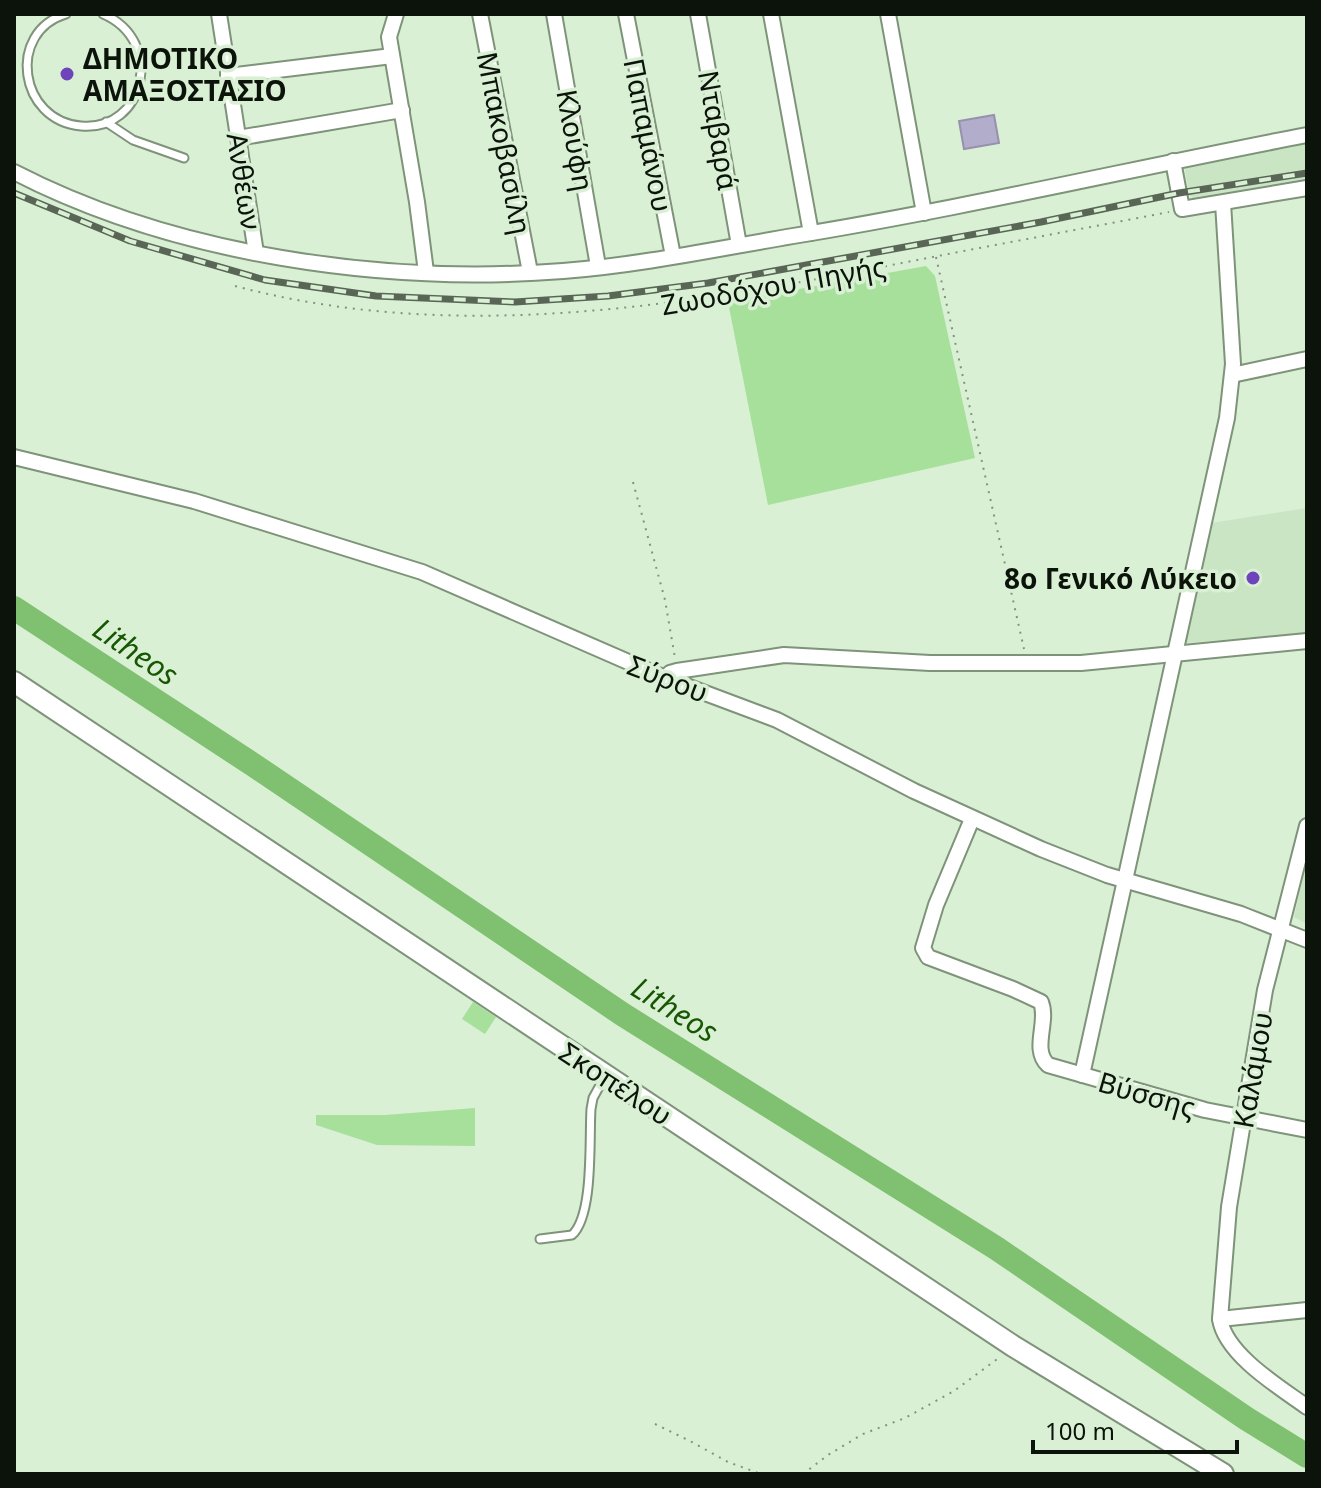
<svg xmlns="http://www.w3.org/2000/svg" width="1321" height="1488" font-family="'Noto Sans',sans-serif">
	<rect width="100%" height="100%" fill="#d9f0d4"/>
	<g fill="#c9e5c3">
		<polygon points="1307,142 1307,183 1195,200 1189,195 1185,170 1187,165"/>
		<polygon points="1307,508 1307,633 1185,643 1211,523"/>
		<polygon points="1307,859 1307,924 1294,917"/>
	</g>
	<g fill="#a6e09a">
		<polygon points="926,266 935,276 975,458 768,505 728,302"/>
		<polygon points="473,1002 496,1017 485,1034 462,1019"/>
		<polygon points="475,1108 475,1146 377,1145 316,1125 316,1115 385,1115"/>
	</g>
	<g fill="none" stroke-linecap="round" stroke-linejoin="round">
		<polyline stroke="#7fc071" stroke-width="24" points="14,608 255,766 622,1014 996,1248 1247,1419 1307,1456"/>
	</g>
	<polygon fill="#b3adcc" stroke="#9790af" stroke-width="2" points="994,115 999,143 964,149 959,121"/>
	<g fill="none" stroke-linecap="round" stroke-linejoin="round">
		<g stroke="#7e937a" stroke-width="11">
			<g id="lane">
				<path d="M 66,14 C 6,32 19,121 81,126 C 145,132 166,41 103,14"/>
				<polyline points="106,122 133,140 184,158"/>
				<path d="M 540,1239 L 572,1235 C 594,1215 589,1139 591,1109 L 593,1098 L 604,1078"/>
			</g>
		</g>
		<g stroke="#7e937a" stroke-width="18">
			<g id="street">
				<polyline points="219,14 256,253"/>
				<polyline points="396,14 389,37 417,202 426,272"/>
				<polyline points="480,14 530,272"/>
				<polyline points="554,14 598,266"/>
				<polyline points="626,14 673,256"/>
				<polyline points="698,14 739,245"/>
				<polyline points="771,14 811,233"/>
				<polyline points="888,14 924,213"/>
				<polyline points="228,76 392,56"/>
				<polyline points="238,138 402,110"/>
				<polyline points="1173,161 1182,209 1307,188"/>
				<path d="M 14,172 C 175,255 383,285 563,271 C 640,265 716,249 793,236 C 965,208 1135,168 1307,135"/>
				<polyline points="1232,375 1307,359"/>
				<polyline points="14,457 194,501 422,572 665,678 777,720 914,791 1041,849 1107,875 1241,914 1307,940"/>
				<polyline points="665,678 670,673 677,671 784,655 930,663 1081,663 1307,641"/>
				<path d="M 972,819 L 936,905 L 923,948 L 928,957 L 1013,989 L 1041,1002 C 1049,1022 1031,1049 1048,1065 L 1205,1110 L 1307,1130"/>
				<path d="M 1307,826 L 1265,990 L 1229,1207 L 1220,1319 C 1225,1354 1279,1387 1307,1407"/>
				<polyline points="1082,1075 1227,418 1233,364 1223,203"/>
				<polyline points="1220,1319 1307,1310"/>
			</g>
		</g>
		<g stroke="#7e937a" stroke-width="24">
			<polyline id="secondary" points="14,682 1013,1346 1223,1474"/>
		</g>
		<g stroke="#82927e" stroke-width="2" stroke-dasharray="2 6" stroke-linecap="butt">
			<polyline points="936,257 1024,649"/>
			<path d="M 235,286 C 457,345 686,305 907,262 C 994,245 1081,229 1169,212"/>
			<polyline points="633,482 665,600 675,658"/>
			<polyline points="655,1424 690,1441 728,1462 761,1474"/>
			<polyline points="803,1474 828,1455 863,1434 905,1418 954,1391 1000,1357"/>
		</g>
		<use href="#lane" stroke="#fff" stroke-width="7"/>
		<use href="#street" stroke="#fff" stroke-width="14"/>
		<use href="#secondary" stroke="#fff" stroke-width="20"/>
		<g stroke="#596656" stroke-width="7">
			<polyline id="rail" points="14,193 130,241 265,280 376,296 515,302 608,296 708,283 1041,222 1179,193 1307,173"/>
		</g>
		<use href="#rail" stroke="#d9f0d4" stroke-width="4" stroke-dasharray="12" stroke-linecap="butt"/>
	</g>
	<g fill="#6d44bc" stroke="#d9f0d4" stroke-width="3">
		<circle cx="67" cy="74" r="8"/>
		<circle cx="1253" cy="578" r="8"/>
	</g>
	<g text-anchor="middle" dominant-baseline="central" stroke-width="7" stroke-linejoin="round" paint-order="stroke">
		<g font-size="28" font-weight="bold" fill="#0b130a" stroke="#d9f0d4" text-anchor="start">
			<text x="83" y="58">ΔΗΜΟΤΙΚΟ<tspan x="83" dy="32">ΑΜΑΞΟΣΤΑΣΙΟ</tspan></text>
			<text x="1237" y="578" text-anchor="end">8ο Γενικό Λύκειο</text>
		</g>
		<g font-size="28" fill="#0b130a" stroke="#d9f0d4">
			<text transform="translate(719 130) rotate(80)">Νταβαρά</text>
			<text transform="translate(649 135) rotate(79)">Παπαμάνου</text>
			<text transform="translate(576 140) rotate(80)">Κλούφη</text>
			<text transform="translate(505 143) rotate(79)">Μπακοβασίλη</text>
			<text transform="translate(245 181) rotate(81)">Ανθέων</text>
			<text transform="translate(773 285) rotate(-10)">Ζωοδόχου Πηγής</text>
			<text transform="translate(668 678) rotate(21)">Σύρου</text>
			<text transform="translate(1252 1070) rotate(-80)">Καλάμου</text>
			<text transform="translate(616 1083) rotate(33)">Σκοπέλου</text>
			<text transform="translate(1147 1094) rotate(16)">Βύσσης</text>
		</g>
		<g font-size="30" font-style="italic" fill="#175703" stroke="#d9f0d4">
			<text transform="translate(136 651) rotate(34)">Litheos</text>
			<text transform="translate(675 1009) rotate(32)">Litheos</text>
		</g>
	</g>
	<rect width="1321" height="1488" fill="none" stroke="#0b130a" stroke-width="32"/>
	<path d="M1033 1440v12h204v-12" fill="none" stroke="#0b130a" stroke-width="4"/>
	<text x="1045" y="1440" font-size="24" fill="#0b130a" stroke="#d9f0d4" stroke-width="6" paint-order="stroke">100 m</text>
</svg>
